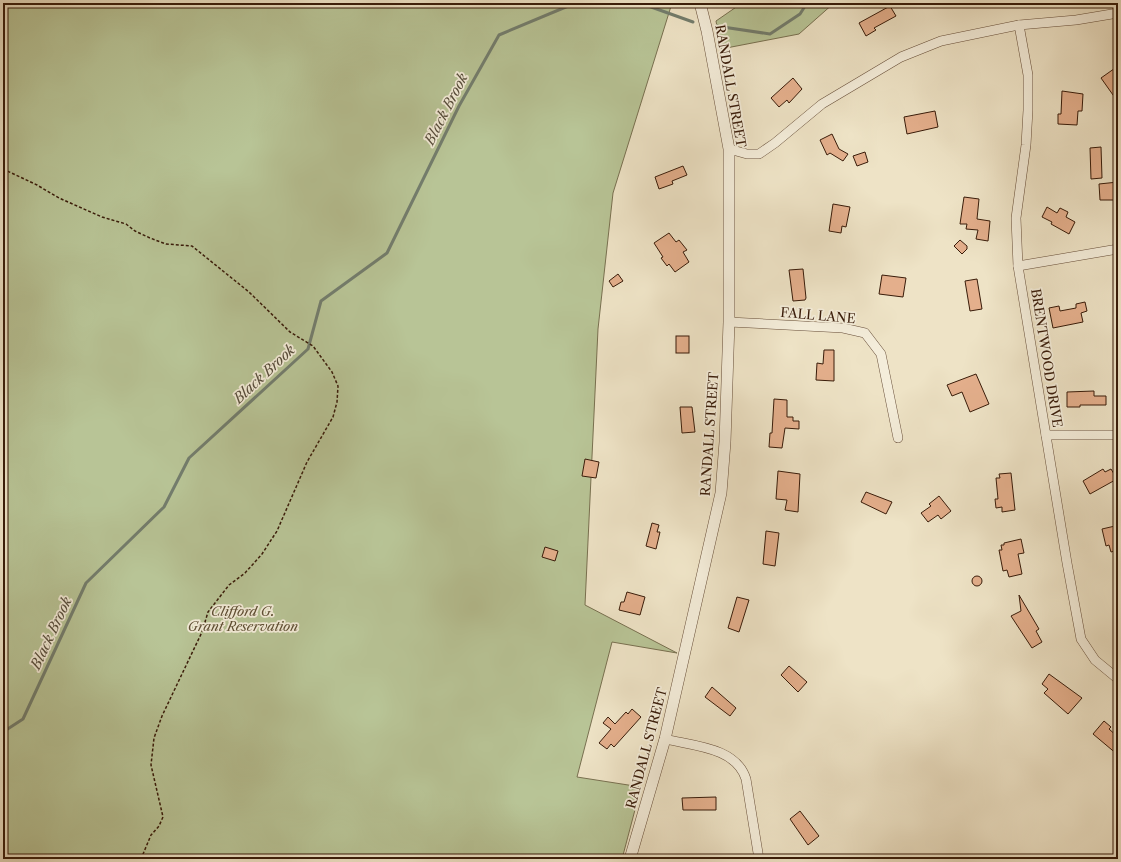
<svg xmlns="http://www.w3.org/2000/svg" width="1121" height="862" font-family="'Libre Caslon Text',serif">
	<rect width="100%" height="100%" fill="#eee3c6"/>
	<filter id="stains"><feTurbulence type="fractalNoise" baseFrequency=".005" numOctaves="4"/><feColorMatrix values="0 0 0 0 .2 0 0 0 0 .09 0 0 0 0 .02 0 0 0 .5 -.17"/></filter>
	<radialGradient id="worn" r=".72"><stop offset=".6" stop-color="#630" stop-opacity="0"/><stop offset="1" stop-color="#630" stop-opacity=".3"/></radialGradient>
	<g fill="#b8c496" stroke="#787050">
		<polygon points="3,3 672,3 613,193 598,329 585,605 677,653 612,642 577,777 641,787 622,859 3,859"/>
		<polygon points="742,3 834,3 799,34 721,49 716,21"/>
	</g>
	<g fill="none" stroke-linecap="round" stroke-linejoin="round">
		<g stroke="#737d6d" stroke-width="3">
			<polyline points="640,3 693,22"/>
			<polyline points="716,26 770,34 800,14 807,3"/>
			<polyline points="3,732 23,719 86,583 164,507 189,458 308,349 321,301 387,253 459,106 499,35 573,4 636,3"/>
		</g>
	</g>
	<g fill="#e4af8c" stroke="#381b09">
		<polygon points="890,6 896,16 874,28 876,30 866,36 859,23"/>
		<polygon points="1118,66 1118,102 1101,78"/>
		<polygon points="793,78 802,89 789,103 787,100 779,107 771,98"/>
		<polygon points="1062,91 1083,94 1082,111 1078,111 1077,125 1058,124 1058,114 1061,114"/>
		<polygon points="935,111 938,127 907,134 904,117"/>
		<polygon points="832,134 839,149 848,154 843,161 830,153 827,155 820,140"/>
		<polygon points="1101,147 1102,178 1091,179 1090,148"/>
		<polygon points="865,152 868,162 857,166 853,156"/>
		<polygon points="683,166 687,175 672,181 673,184 659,189 655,177"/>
		<polygon points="1118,182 1118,200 1100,200 1099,184"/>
		<polygon points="964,197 979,199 977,219 990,221 988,241 976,239 978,230 966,229 967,224 960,224"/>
		<polygon points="833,204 850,207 846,227 842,226 841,233 829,231"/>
		<polygon points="1047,207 1057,213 1060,208 1068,212 1066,217 1075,222 1069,234 1051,224 1052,222 1042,217"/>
		<polygon points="669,233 676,242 679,240 687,250 683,252 689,262 675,272 669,264 667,266 661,258 663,257 654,243"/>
		<polygon points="960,240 967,246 967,249 962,254 954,246"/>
		<polygon points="803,269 806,298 805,300 793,301 789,270"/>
		<polygon points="618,274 623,281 613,287 609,281"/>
		<polygon points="882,275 906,278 903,297 879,294"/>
		<polygon points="977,279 982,309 970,311 965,281"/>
		<polygon points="1085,302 1087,311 1081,313 1083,322 1053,328 1049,308 1059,306 1060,311 1076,308 1076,304"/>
		<rect x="676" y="336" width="13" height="17"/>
		<polygon points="824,350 834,350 834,381 816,380 817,363 823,364"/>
		<polygon points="976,374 989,404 970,412 962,392 952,396 947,385"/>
		<polygon points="1094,391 1094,396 1106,396 1106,405 1080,405 1080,407 1067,407 1067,392"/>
		<polygon points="774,399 787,400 787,417 793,417 793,421 799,421 799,429 785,428 782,448 769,447 770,433 772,433"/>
		<polygon points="680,407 692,407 695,432 682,433"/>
		<polygon points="585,459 599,462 596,478 582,476"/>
		<polygon points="1103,469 1105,472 1111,469 1117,479 1090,494 1083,481"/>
		<polygon points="778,471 800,474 798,512 785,510 787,500 776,499"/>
		<polygon points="1011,473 1015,510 1002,512 1002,507 996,508 995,499 998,499 996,478 1000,478 999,474"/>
		<polygon points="866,492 892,502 886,514 861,502"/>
		<polygon points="939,496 951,511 941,519 938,515 928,522 921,513 931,506 929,504"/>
		<polygon points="652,523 659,525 657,532 660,532 656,549 646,546"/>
		<polygon points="1115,526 1118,527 1118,550 1111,552 1109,545 1106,546 1102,529"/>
		<polygon points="766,531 779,533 775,566 763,564"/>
		<polygon points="1021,539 1024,553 1018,554 1022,574 1009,577 1007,570 1003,571 999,550 1002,550 1001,545 1004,545 1004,543"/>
		<polygon points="545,547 558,551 555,561 542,557"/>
		<circle cx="977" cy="581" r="5"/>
		<polygon points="627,592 645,597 640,615 619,610 621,602 624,602"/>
		<polygon points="1019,595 1039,629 1036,631 1042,642 1032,648 1011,616 1021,611"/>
		<polygon points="737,597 749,600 739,632 728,628"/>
		<polygon points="789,666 807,682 798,692 781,675"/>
		<polygon points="1049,674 1082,698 1068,714 1044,693 1048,689 1042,684"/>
		<polygon points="712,687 736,708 730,716 705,697"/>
		<polygon points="632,709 641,717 614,747 611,744 607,749 599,743 611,729 603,723 608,717 615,724 626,712 628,714"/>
		<polygon points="1104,721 1111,727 1109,729 1118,737 1118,755 1093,734"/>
		<polygon points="716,797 716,810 683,810 682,798"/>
		<polygon points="800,811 819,836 808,845 790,819"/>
	</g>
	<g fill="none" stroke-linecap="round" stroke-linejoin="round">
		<g stroke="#664d38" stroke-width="10">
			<g id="minor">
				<polyline points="1019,25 1028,75 1028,110 1026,145 1016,218 1018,266 1067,563 1081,639 1095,660 1118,679"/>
				<polyline points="729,149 747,154 759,154 775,143 822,104 901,57 941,41 1019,25 1076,20 1118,13"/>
				<polyline points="1018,266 1118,249"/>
				<polyline points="729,322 843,328 865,333 881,354 898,438"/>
				<polyline points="1046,435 1118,435"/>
				<path d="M 665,739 C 693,746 736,747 746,779 L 759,859"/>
			</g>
		</g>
		<g stroke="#664d38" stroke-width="12">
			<polyline id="tertiary" points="630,859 665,739 721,493 725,442 729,322 729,149 707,31 700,3"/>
		</g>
		<polyline stroke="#381b09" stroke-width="1.5" stroke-dasharray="3 2" stroke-linecap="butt" points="3,169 37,185 59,198 102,217 126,224 135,231 150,238 166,244 192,246 249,292 290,332 313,346 332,372 338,386 337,402 333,417 307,462 277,531 262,554 245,573 229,585 208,612 202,632 162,716 154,738 151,765 163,817 159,826 151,835 141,859"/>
		<use href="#minor" stroke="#f4edda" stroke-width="9"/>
		<use href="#tertiary" stroke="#f4edda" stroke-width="11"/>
	</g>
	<g text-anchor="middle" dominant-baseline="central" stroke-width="3.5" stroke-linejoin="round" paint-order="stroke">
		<g font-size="13" fill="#381b09" stroke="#f4edda">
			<text transform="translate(731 86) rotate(80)">RANDALL STREET</text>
			<text transform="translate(818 315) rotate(5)">FALL LANE</text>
			<text transform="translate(1047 358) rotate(81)">BRENTWOOD DRIVE</text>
			<text transform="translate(709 434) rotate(-86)">RANDALL STREET</text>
			<text transform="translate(646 748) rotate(-75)">RANDALL STREET</text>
		</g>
		<g font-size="13" font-style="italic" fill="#5e4e33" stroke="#f4edda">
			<text x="243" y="611">Clifford G.<tspan x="243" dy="15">Grant Reservation</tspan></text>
		</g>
		<g font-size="14" font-style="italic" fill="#564c3b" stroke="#f4edda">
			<text transform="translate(446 109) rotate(-63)">Black Brook</text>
			<text transform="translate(264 374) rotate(-43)">Black Brook</text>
			<text transform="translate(51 633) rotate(-65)">Black Brook</text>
		</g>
	</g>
	<rect width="1121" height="862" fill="none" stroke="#eee3c6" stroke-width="16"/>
	<rect x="4" y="4" width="1113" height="854" fill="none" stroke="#381b09" stroke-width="2"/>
	<rect x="8" y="8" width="1105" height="846" fill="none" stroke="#381b09"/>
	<rect width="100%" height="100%" filter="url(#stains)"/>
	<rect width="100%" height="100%" fill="url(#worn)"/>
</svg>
